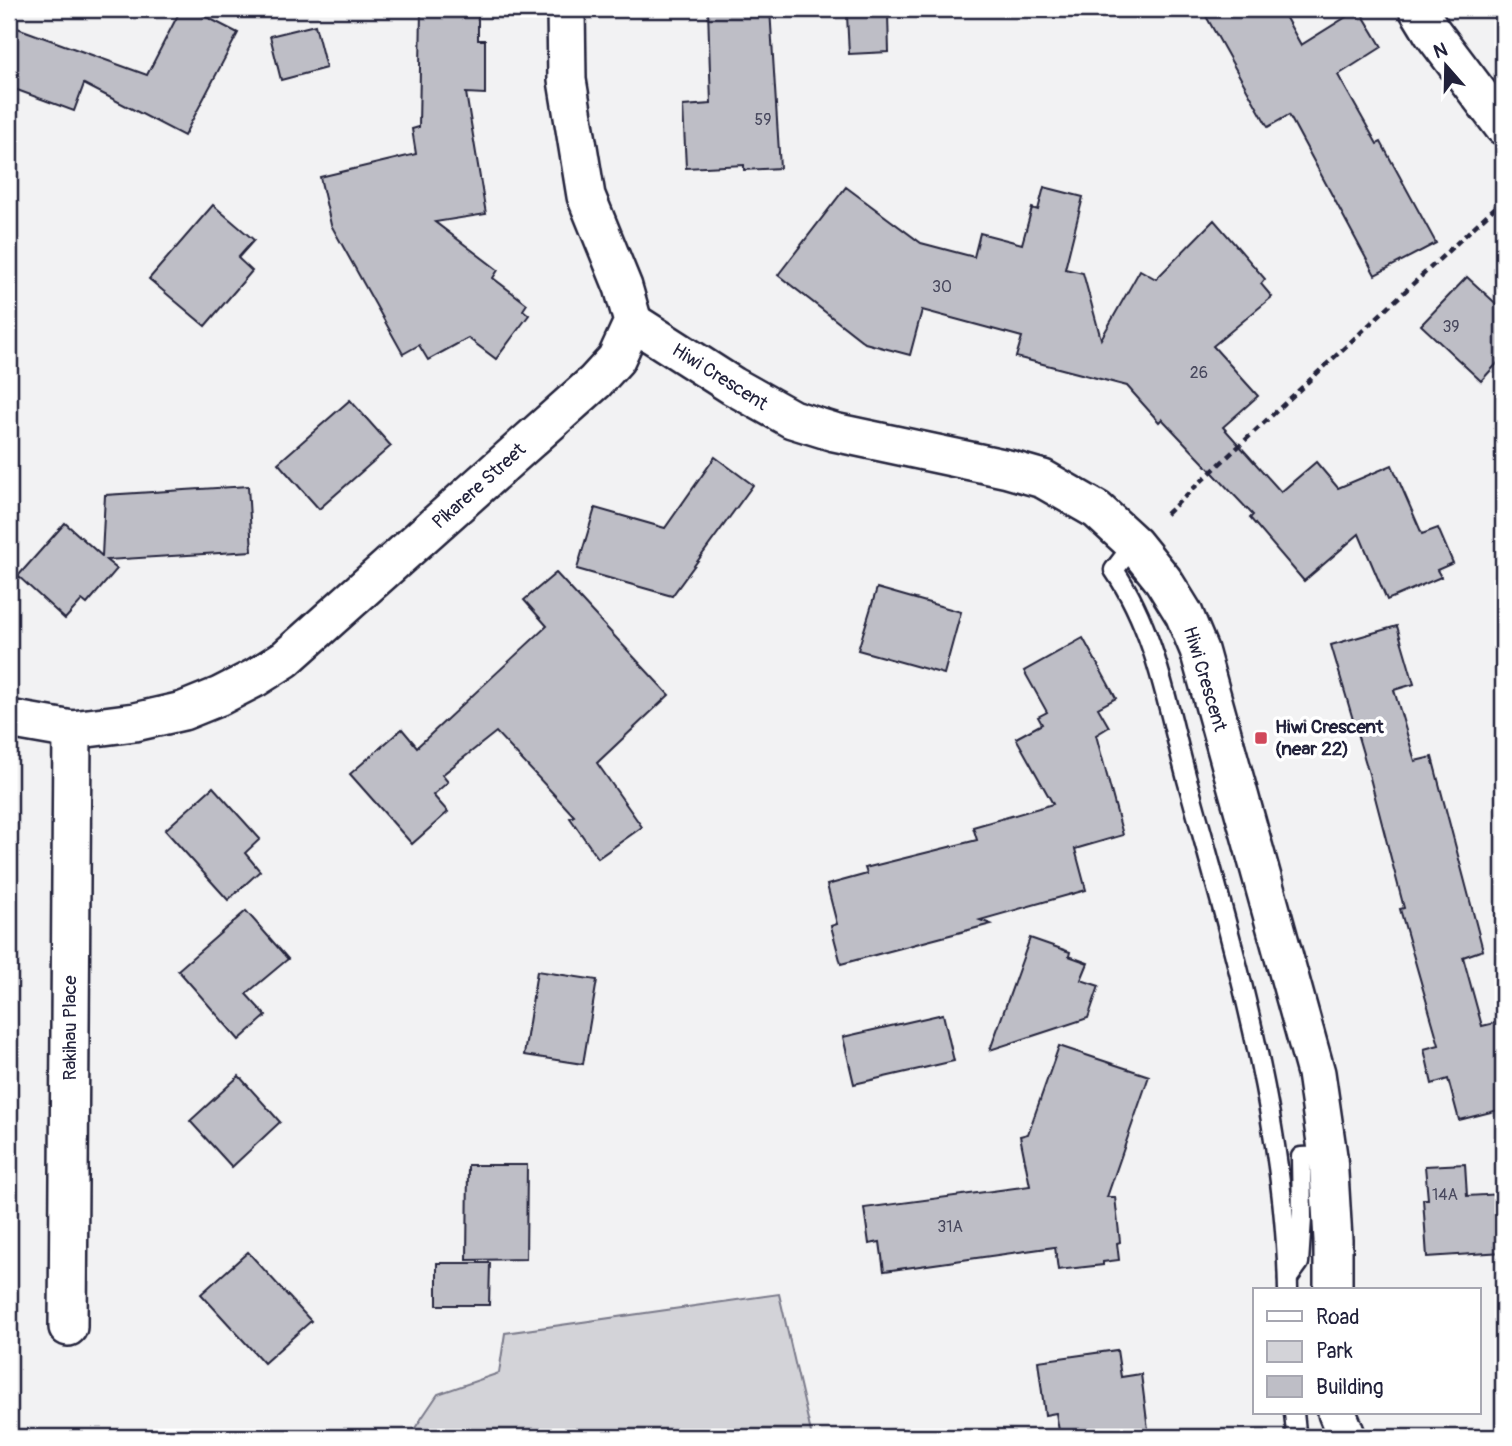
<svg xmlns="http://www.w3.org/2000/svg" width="1512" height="1446" font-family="Pangolin,sans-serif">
	<rect width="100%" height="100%" fill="#f2f2f3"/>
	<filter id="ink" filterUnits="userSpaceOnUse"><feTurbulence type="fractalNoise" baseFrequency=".0143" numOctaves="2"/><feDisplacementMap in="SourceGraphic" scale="14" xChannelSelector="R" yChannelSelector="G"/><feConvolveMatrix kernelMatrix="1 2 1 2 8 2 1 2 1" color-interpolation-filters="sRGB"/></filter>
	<g filter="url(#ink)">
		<polygon fill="#d3d3d8" stroke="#7a7a8a" stroke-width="2" points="779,1294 812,1437 409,1437 438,1394 499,1373 505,1333"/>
		<g fill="#bebec6" stroke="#22223b" stroke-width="2">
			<polygon points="181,9 191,9 238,33 184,136 84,84 74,111 9,87 9,25 147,75"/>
			<polygon points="421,9 478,9 478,40 485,40 485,94 466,93 486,214 435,222 498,270 493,278 527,304 523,310 529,315 496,359 468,338 428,360 419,345 403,354 331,225 320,177 416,154 412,129 419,127"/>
			<polygon points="708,9 770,9 780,168 744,170 744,165 686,168 683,106 711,104"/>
			<polygon points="1202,9 1281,9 1301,45 1359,9 1382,47 1338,75 1377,144 1381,142 1436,243 1375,275 1289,115 1268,127"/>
			<polygon points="888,14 889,52 849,54 847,15"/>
			<polygon points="315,25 326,68 281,80 270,36"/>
			<polygon points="846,187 921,243 974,257 980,233 1022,244 1032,208 1038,210 1044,187 1083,197 1065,269 1083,273 1101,339 1140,270 1156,279 1214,220 1265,279 1261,284 1272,297 1213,346 1258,396 1223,427 1281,492 1316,462 1338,488 1392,465 1422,534 1438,528 1453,563 1437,570 1441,577 1387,600 1359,534 1304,581 1250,518 1253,515 1162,419 1159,422 1127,386 1016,357 1022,337 922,310 910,355 865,343 778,275"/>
			<polygon points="213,205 254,240 238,258 252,271 205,326 149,279"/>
			<polygon points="1467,277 1503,310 1503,357 1481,381 1421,325"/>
			<polygon points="350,400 391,446 319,509 278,463"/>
			<polygon points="715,457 753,485 672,596 577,569 595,508 665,528"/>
			<polygon points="248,486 252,551 106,560 117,569 87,604 82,600 65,619 18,576 65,523 102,556 105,495"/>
			<polygon points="556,573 669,695 597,763 642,827 598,858 570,818 574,816 496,732 442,775 448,782 433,795 448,812 412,844 350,774 402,729 417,747 547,626 524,600"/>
			<polygon points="877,588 961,612 944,674 858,650"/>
			<polygon points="1397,626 1414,684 1394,690 1415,761 1432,757 1483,950 1463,957 1482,1026 1503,1021 1503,1109 1459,1120 1448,1079 1432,1084 1424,1049 1439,1045 1400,909 1404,908 1369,774 1331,645"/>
			<polygon points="1083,638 1116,698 1098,708 1109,727 1096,735 1123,835 1075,849 1086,890 980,920 991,924 841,964 831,926 837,924 827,885 867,874 865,868 977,840 973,827 1053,804 1016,738 1042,724 1038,717 1047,712 1024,671"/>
			<polygon points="213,787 260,839 245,853 260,871 228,900 165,830"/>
			<polygon points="246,911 288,959 246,994 266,1016 239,1040 178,970"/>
			<polygon points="1030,938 1070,952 1069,956 1088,963 1081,980 1099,986 1088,1018 990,1050"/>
			<polygon points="537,971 597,980 583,1064 524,1055"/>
			<polygon points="943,1014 954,1061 854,1084 843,1037"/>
			<polygon points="1059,1046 1149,1076 1107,1197 1115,1197 1120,1242 1117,1243 1119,1260 1103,1262 1103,1265 1058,1270 1055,1247 884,1271 880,1242 869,1244 864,1208 1030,1186 1020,1136 1028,1134"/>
			<polygon points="239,1076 280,1122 232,1167 190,1121"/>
			<polygon points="1465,1164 1467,1196 1503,1194 1503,1252 1427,1257 1423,1199 1428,1199 1425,1166"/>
			<polygon points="468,1165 527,1165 526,1259 467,1260"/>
			<polygon points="248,1252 311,1321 264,1363 201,1294"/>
			<polygon points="437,1263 490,1263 489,1305 437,1305"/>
			<polygon points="1117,1350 1121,1377 1141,1374 1149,1437 1060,1437 1056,1413 1045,1415 1038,1361"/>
		</g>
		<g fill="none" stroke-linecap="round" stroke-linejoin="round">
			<g stroke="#22223b" stroke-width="23">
				<g id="lane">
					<path d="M 1134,544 L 1114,570 C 1157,633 1168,711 1188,783 C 1233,947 1285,1119 1288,1290"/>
					<polyline points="1288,1278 1299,1263 1302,1219 1301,1157 1328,1156"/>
					<polyline points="1294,1413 1296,1432 1300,1437"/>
				</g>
			</g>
			<g stroke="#22223b" stroke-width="42">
				<g id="street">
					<polyline points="1418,9 1432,32 1503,126"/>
					<polyline points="633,322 733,386 792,419 834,432 1008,469 1043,479 1097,510 1134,544 1163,580 1184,614 1199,650 1316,1073 1328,1156 1333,1240 1333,1290"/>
					<polyline points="9,719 72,730 135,722 183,711 220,696 255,678 285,659 595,382 616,359 633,322 623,287 586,196 567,80 566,9"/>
					<polyline points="68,1327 72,730"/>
					<polyline points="1337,1413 1347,1437"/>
				</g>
			</g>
			<polyline stroke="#22223b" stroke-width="4.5" stroke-dasharray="7 5" stroke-linecap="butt" points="1166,514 1503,200"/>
			<use href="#lane" stroke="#fff" stroke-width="18"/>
			<use href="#street" stroke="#fff" stroke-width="37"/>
		</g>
	</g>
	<rect fill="#d1495b" stroke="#fff" stroke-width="2.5" x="1254" y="731" width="14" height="14" rx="3.5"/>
	<g text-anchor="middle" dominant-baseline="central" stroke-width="7" stroke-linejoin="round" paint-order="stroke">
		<g font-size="16" fill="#49495e">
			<text x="763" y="120">59</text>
			<text x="942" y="287">30</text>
			<text x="1451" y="327">39</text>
			<text x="1199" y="373">26</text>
			<text x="1445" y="1195">14A</text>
			<text x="950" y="1227">31A</text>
		</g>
		<g font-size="19" fill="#22223b" stroke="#fff">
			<text transform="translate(720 377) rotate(32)">Hiwi Crescent</text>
			<text transform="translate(479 486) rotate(-42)">Pikarere Street</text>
			<text transform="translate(1205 679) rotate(73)">Hiwi Crescent</text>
			<text transform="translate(70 1028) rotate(-90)">Rakihau Place</text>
		</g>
		<g font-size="19" font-weight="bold" fill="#22223b" stroke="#fff" text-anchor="start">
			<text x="1275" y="727">Hiwi Crescent<tspan x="1275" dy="22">(near 22)</tspan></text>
		</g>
	</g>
	<rect width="1512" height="1446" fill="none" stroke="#fff" stroke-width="35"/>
	<rect x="18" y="18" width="1477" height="1411" fill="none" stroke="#22223b" stroke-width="2.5" filter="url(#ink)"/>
	<rect x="1253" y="1288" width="228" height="126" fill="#ffffff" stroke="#a7a7b1" stroke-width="2"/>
	<rect x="1267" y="1311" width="35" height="10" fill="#ffffff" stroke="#a7a7b1" stroke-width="2"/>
	<text x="1316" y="1324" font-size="21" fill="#22223b">Road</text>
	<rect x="1267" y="1341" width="35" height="21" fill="#d3d3d8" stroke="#a7a7b1" stroke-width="2"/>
	<text x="1316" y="1358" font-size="21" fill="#22223b">Park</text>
	<rect x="1267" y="1376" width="35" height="21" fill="#bebec6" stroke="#a7a7b1" stroke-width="2"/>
	<text x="1316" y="1394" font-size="21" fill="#22223b">Building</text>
	<g transform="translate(1446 66) rotate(340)" stroke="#ffffff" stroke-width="5" paint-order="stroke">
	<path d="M0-5L12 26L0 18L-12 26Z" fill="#22223b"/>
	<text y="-10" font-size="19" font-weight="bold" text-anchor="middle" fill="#22223b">N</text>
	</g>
</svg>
